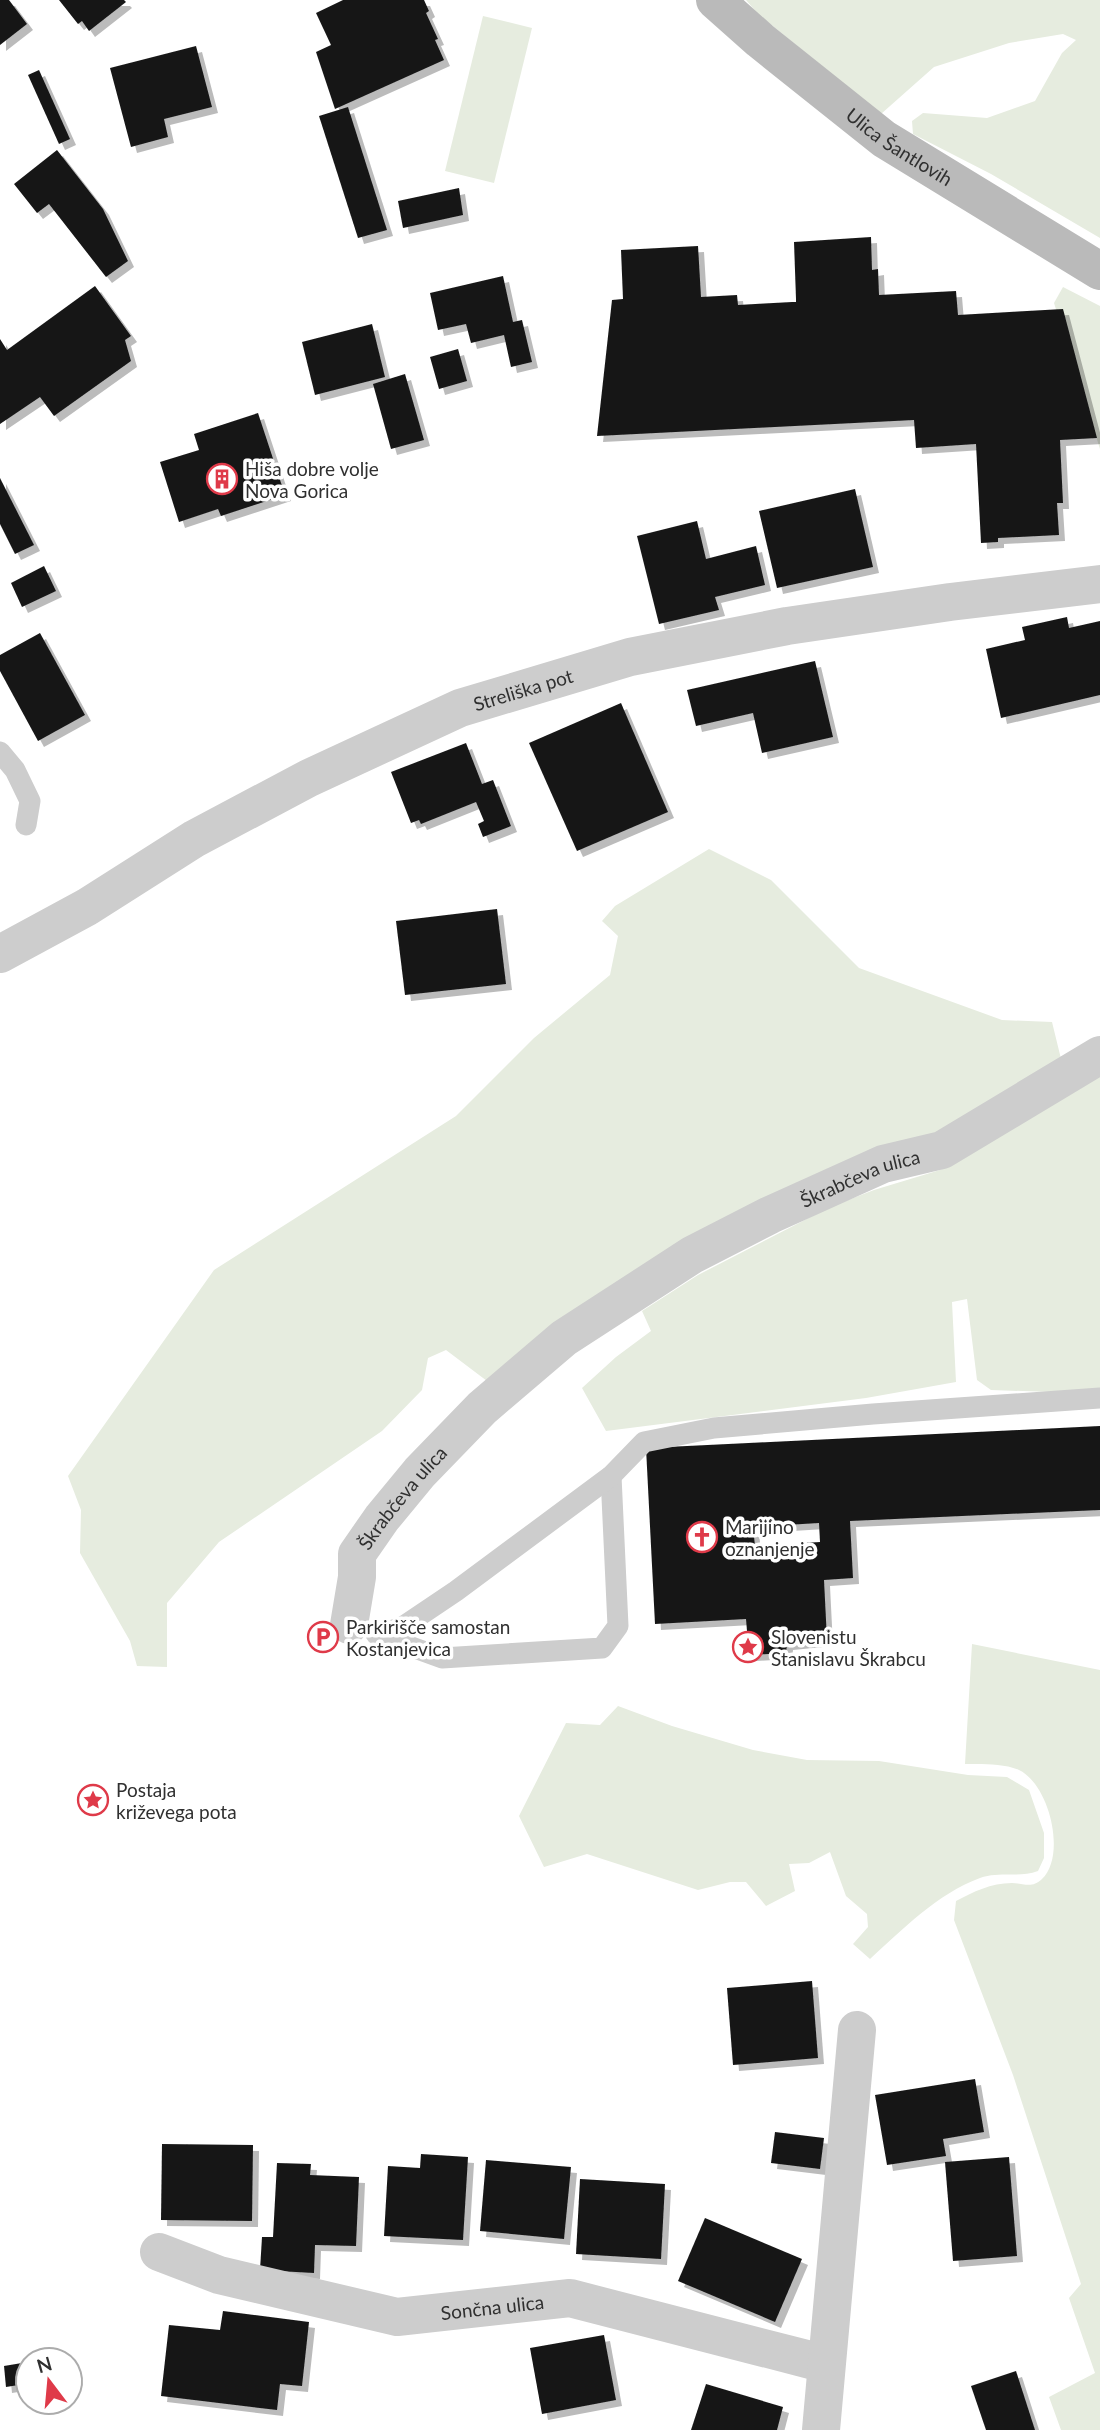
<svg xmlns="http://www.w3.org/2000/svg" width="1100" height="2430" font-family="Lato,sans-serif">
	<defs>
		<filter id="shadow"><feDropShadow dx="6" dy="6" stdDeviation="0" flood-color="#0004"/></filter>
	</defs>
	<rect width="100%" height="100%" fill="#fff"/>
	<g fill="#e6ecdf">
		<polygon points="746,0 1100,0 1100,238 991,174 913,134 912,121 923,113 987,118 1035,101 1062,53 1076,40 1063,34 1009,43 934,67 881,114 758,14"/>
		<polygon points="483,16 532,28 494,183 445,171"/>
		<polygon points="1063,287 1100,306 1100,449 1054,303"/>
		<polygon points="709,849 771,880 859,968 1002,1020 1052,1022 1063,1067 487,1381 446,1350 428,1358 422,1390 382,1431 219,1542 167,1603 167,1667 137,1666 130,1641 80,1553 81,1510 68,1476 214,1270 456,1116 534,1038 610,975 618,936 602,921 615,906"/>
		<polygon points="1100,1074 1100,1388 1081,1393 991,1390 977,1380 967,1299 952,1302 956,1382 866,1398 606,1431 582,1388 616,1357 651,1331 642,1311 698,1275 830,1207 874,1190 940,1170"/>
		<path d="M 972,1644 L 1100,1670 L 1100,2430 L 1061,2430 L 1049,2397 L 1095,2373 L 1069,2298 L 1081,2284 L 1013,2075 L 954,1920 L 956,1901 C 973,1892 991,1883 1012,1883 C 1023,1883 1032,1889 1042,1879 C 1067,1855 1049,1784 1019,1770 C 1003,1763 981,1764 965,1764 Z"/>
		<path d="M 618,1706 L 672,1726 L 753,1750 L 807,1760 L 879,1761 L 968,1775 L 1007,1777 L 1029,1790 L 1044,1833 L 1044,1858 L 1038,1871 C 1019,1878 1000,1871 980,1878 C 937,1894 903,1929 870,1959 L 853,1944 L 868,1927 L 867,1914 L 846,1896 L 830,1852 L 809,1863 L 789,1864 L 795,1891 L 766,1906 L 746,1882 L 730,1882 L 698,1890 L 587,1854 L 544,1867 L 519,1816 L 566,1723 L 600,1725 Z"/>
	</g>
	<g fill="#171717" fill-rule="evenodd" filter="url(#shadow)">
		<polygon points="0,0 9,0 27,24 0,45"/>
		<polygon points="59,0 124,0 126,2 89,31 82,21 78,24"/>
		<polygon points="343,0 424,0 429,11 426,13 438,39 435,40 444,60 335,109 316,52 331,45 316,13"/>
		<polygon points="196,46 212,107 164,119 168,137 131,147 110,68"/>
		<polygon points="39,70 70,139 59,144 28,75"/>
		<polygon points="348,107 387,230 358,238 319,116"/>
		<polygon points="57,150 103,209 128,261 106,277 49,204 37,213 14,184"/>
		<polygon points="459,188 463,215 403,228 398,201"/>
		<polygon points="871,237 872,270 878,269 879,295 956,291 958,315 1063,309 1097,438 1060,440 1063,503 1057,503 1059,535 998,538 998,542 981,543 976,444 916,448 914,420 597,436 612,300 623,299 621,250 698,246 701,297 737,295 738,305 792,302 796,302 796,299 794,242"/>
		<polygon points="503,276 513,322 522,320 532,362 511,367 504,335 471,343 466,324 438,330 430,293"/>
		<polygon points="95,286 131,336 125,340 131,361 54,416 40,397 0,424 0,339 7,350"/>
		<polygon points="372,324 385,377 315,395 302,342"/>
		<polygon points="458,349 467,381 439,389 430,357"/>
		<polygon points="405,374 424,440 391,449 373,384"/>
		<polygon points="258,413 285,495 221,516 218,509 179,522 160,462 199,450 194,434"/>
		<polygon points="0,478 34,545 15,554 0,524"/>
		<polygon points="855,489 873,567 777,588 759,511"/>
		<polygon points="697,521 706,559 756,546 765,585 715,597 719,610 659,624 637,536"/>
		<polygon points="44,566 56,591 22,607 11,583"/>
		<polygon points="1067,617 1069,628 1100,621 1100,695 1001,718 986,649 1025,640 1022,627"/>
		<polygon points="40,633 85,715 38,741 0,671 0,655"/>
		<polygon points="815,661 833,737 762,753 753,713 696,726 687,690"/>
		<polygon points="621,703 668,812 577,851 529,743"/>
		<polygon points="466,743 482,784 493,780 511,826 483,837 478,824 484,821 476,802 421,824 419,820 411,823 391,772"/>
		<polygon points="497,909 506,984 405,995 396,921"/>
		<path d="M 1100,1426 L 1100,1510 L 850,1521 L 853,1578 L 824,1580 L 827,1640 L 787,1644 L 786,1653 L 749,1655 L 746,1619 L 655,1624 L 646,1448 ZM 819,1523 L 820,1542 L 755,1546 L 753,1527 Z"/>
		<polygon points="812,1981 818,2058 733,2065 727,1988"/>
		<polygon points="975,2079 984,2132 943,2139 946,2156 887,2165 875,2095"/>
		<polygon points="775,2132 824,2138 820,2169 771,2163"/>
		<polygon points="162,2144 253,2145 252,2221 161,2220"/>
		<polygon points="421,2154 468,2157 463,2240 384,2236 388,2166 420,2168"/>
		<polygon points="1009,2157 1017,2256 953,2261 945,2162"/>
		<polygon points="486,2160 571,2167 564,2239 480,2231"/>
		<polygon points="277,2163 311,2164 310,2175 359,2177 356,2246 315,2245 314,2273 260,2270 262,2237 273,2237"/>
		<polygon points="580,2179 665,2184 661,2259 576,2254"/>
		<polygon points="705,2218 802,2259 775,2322 678,2281"/>
		<polygon points="223,2311 309,2322 302,2386 280,2384 277,2410 161,2396 169,2325 220,2330"/>
		<polygon points="604,2335 616,2400 542,2414 530,2348"/>
		<polygon points="22,2363 25,2384 6,2387 4,2366"/>
		<polygon points="1016,2371 1035,2430 986,2430 971,2386"/>
		<polygon points="706,2384 783,2407 777,2430 691,2430"/>
	</g>
	<g fill="none" stroke-linecap="round" stroke-linejoin="round">
		<g stroke="#cdcdcd" stroke-width="21">
			<polyline points="0,752 15,770 30,801 26,825"/>
			<polyline points="376,1634 442,1658 602,1648 618,1626 611,1476"/>
			<polyline points="380,1635 404,1626 456,1591 611,1476 644,1442 714,1428 873,1414 1100,1398"/>
		</g>
		<g stroke="#cdcdcd" stroke-width="38">
			<path id="s1" d="M 0,954 L 87,907 L 194,839 L 309,778 L 460,708 L 630,657 L 787,626 L 950,602 L 1100,584"/>
			<path id="s2" d="M 349,1625 L 357,1577 L 357,1554 L 382,1518 L 420,1472 L 482,1408 L 564,1338 L 692,1255 L 770,1215 L 883,1164 L 942,1150 L 1100,1055"/>
			<path id="s3" d="M 159,2252 L 219,2275 L 397,2317 L 570,2298 L 826,2364"/>
			<polyline points="821,2430 857,2030"/>
		</g>
		<path stroke="#bababa" stroke-width="38" id="s4" d="M 715,0 L 760,40 L 884,139 L 1100,271"/>
	</g>
	<defs>
		<g id="building-ring" transform="scale(1.575)"><circle r="9.5" fill="#fff" stroke="#df3a49" stroke-width="1.5"/><path d="M-4-6H4V6H1V3H-1V6H-4ZM-2.5-4.3h1.7v1.8h-1.7ZM.8-4.3h1.7v1.8H.8ZM-2.5-1h1.7V.8h-1.7ZM.8-1h1.7V.8H.8Z" fill="#df3a49"/></g>
		<g id="church-ring" transform="scale(1.575)"><circle r="9.5" fill="#fff" stroke="#df3a49" stroke-width="1.5"/><path d="M-1.2-6h2.4v3.5h3.3v2.4h-3.3V6h-2.4V-.1h-3.3v-2.4h3.3Z" fill="#df3a49"/></g>
		<g id="parking-ring" transform="scale(1.575)"><circle r="9.5" fill="#fff" stroke="#df3a49" stroke-width="1.5"/><path d="M-3.5-5.5H1a3.5 3.5 0 0 1 0 7H-1V5.5H-3.5ZM-1-3.4V-.6H.8a1.4 1.4 0 0 0 0-2.8Z" fill="#df3a49"/></g>
		<g id="sight-ring" transform="scale(1.575)"><circle r="9.5" fill="#fff" stroke="#df3a49" stroke-width="1.5"/><path d="M0-6L1.8-2.2L6-1.7L2.9 1.2L3.7 5.4L0 3.3L-3.7 5.4L-2.9 1.2L-6-1.7L-1.8-2.2Z" fill="#df3a49"/></g>
	</defs>
	<g fill-rule="evenodd">
		<use href="#building-ring" x="222" y="479"/>
		<use href="#church-ring" x="702" y="1537"/>
		<use href="#parking-ring" x="323" y="1637"/>
		<use href="#sight-ring" x="748" y="1647"/>
		<use href="#sight-ring" x="93" y="1800"/>
	</g>
	<g text-anchor="middle" dominant-baseline="central" stroke-width="7" stroke-linejoin="round" paint-order="stroke">
		<g font-size="19" fill="#303030" stroke="#fff">
			<text stroke="none"><textPath href="#s4" startOffset="236">Ulica Šantlovih</textPath></text>
			<text stroke="none"><textPath href="#s1" startOffset="588">Streliška pot</textPath></text>
			<text stroke="none"><textPath href="#s2" startOffset="710">Škrabčeva ulica</textPath></text>
			<text stroke="none"><textPath href="#s2" startOffset="144">Škrabčeva ulica</textPath></text>
			<text stroke="none"><textPath href="#s3" startOffset="343">Sončna ulica</textPath></text>
		</g>
		<g font-size="19" fill="#303030" stroke="#fff" text-anchor="start">
			<text x="245" y="468">Hiša dobre volje<tspan x="245" dy="22">Nova Gorica</tspan></text>
			<text x="725" y="1526">Marijino<tspan x="725" dy="22">oznanjenje</tspan></text>
			<text x="346" y="1626">Parkirišče samostan<tspan x="346" dy="22">Kostanjevica</tspan></text>
			<text x="771" y="1636">Slovenistu<tspan x="771" dy="22">Stanislavu Škrabcu</tspan></text>
			<text x="116" y="1789">Postaja<tspan x="116" dy="22">križevega pota</tspan></text>
		</g>
	</g>
	<g transform="translate(49 2381) rotate(344)"><circle r="33" fill="#ffffff" stroke="#acacac" stroke-width="2"/>
	<path d="M0-5L12 26L0 18L-12 26Z" fill="#df3a49"/>
	<text y="-10" font-size="19" font-weight="bold" text-anchor="middle" fill="#303030">N</text>
	</g>
</svg>
